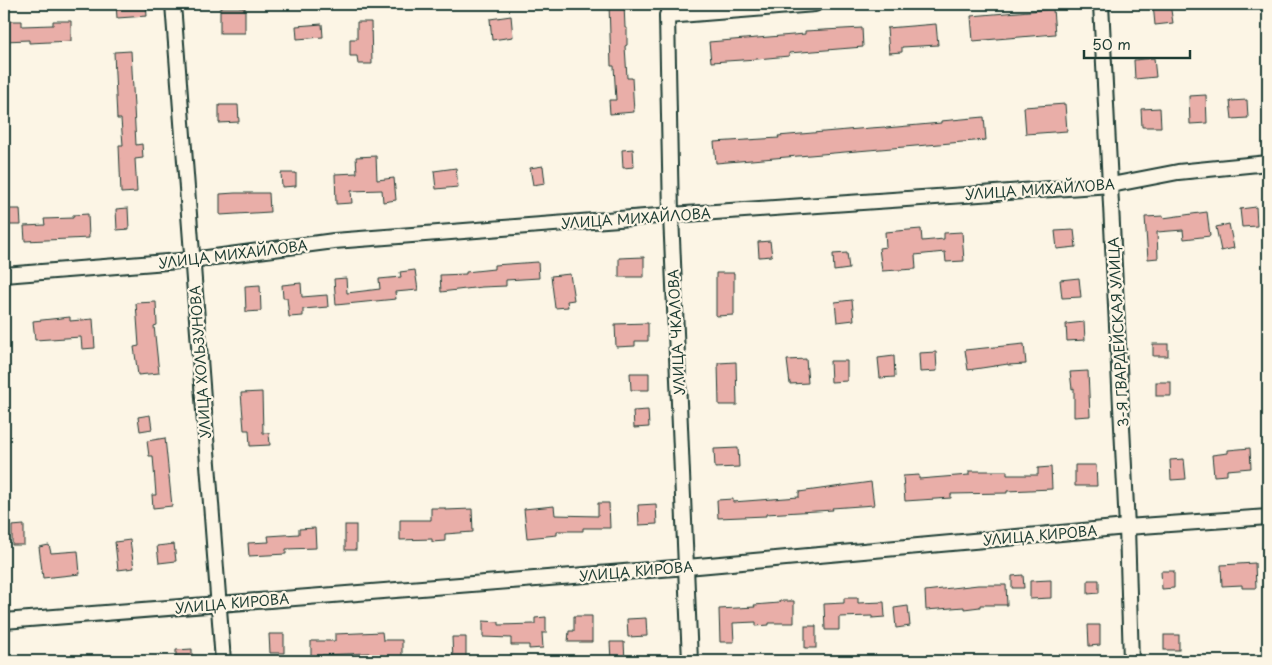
<svg xmlns="http://www.w3.org/2000/svg" width="1272" height="665" font-family="'Playpen Sans',sans-serif">
	<rect width="100%" height="100%" fill="#fcf5e5"/>
	<filter id="ink" filterUnits="userSpaceOnUse"><feTurbulence type="fractalNoise" baseFrequency=".02" numOctaves="2"/><feDisplacementMap in="SourceGraphic" scale="10" xChannelSelector="R" yChannelSelector="G"/><feConvolveMatrix kernelMatrix="1 2 1 2 8 2 1 2 1" color-interpolation-filters="sRGB"/></filter>
	<g filter="url(#ink)">
		<g fill="#e9aea8" stroke="#1f3d34">
			<polygon points="116,4 146,4 147,16 117,18"/>
			<polygon points="609,4 624,4 625,28 627,28 627,45 625,46 627,78 632,78 634,112 610,114 609,100 616,100 614,66 611,66"/>
			<polygon points="1153,4 1170,4 1173,23 1155,25"/>
			<rect x="220" y="8" width="25" height="25"/>
			<polygon points="1053,9 1055,34 973,41 971,16"/>
			<polygon points="511,16 513,37 492,40 490,19"/>
			<polygon points="4,21 22,21 22,26 53,25 53,21 71,21 71,41 29,43 29,40 4,41"/>
			<polygon points="357,22 371,22 372,64 358,64 357,56 350,56 350,39 357,39"/>
			<polygon points="322,24 323,37 297,39 296,26"/>
			<polygon points="936,24 938,45 902,47 902,52 889,53 887,28"/>
			<polygon points="862,28 863,47 789,53 789,56 757,59 711,62 709,42 805,34 805,31"/>
			<polygon points="131,51 136,145 142,144 143,158 135,159 137,192 121,193 119,145 123,145 121,119 117,119 114,52"/>
			<polygon points="1154,58 1156,77 1135,79 1134,60"/>
			<polygon points="1206,95 1207,123 1190,124 1189,96"/>
			<polygon points="1247,100 1248,118 1232,119 1230,101"/>
			<polygon points="1065,104 1067,131 1026,134 1024,107"/>
			<polygon points="219,105 238,105 239,122 219,123"/>
			<polygon points="1160,108 1161,127 1142,127 1141,109"/>
			<polygon points="984,117 986,140 716,163 714,142 779,138 778,136 870,128 885,127 886,128 941,123 941,121"/>
			<polygon points="633,149 634,167 623,168 622,150"/>
			<polygon points="376,156 377,180 394,178 396,200 383,202 382,190 351,191 352,203 336,204 335,174 357,173 356,157"/>
			<polygon points="543,166 545,183 533,185 530,168"/>
			<polygon points="456,168 458,187 436,189 434,171"/>
			<polygon points="281,173 296,173 296,186 282,187"/>
			<polygon points="235,193 269,193 270,212 220,215 220,194"/>
			<polygon points="1256,207 1257,226 1242,227 1240,209"/>
			<polygon points="128,208 129,229 117,230 116,209"/>
			<polygon points="7,209 20,209 21,225 8,225"/>
			<polygon points="1207,212 1210,236 1184,239 1183,230 1157,232 1158,258 1148,259 1145,217 1163,216 1163,218"/>
			<polygon points="88,214 89,238 25,241 24,226 45,225 44,219 73,218 73,215"/>
			<polygon points="1229,224 1234,248 1221,251 1216,227"/>
			<polygon points="921,229 922,241 944,239 944,233 962,232 964,261 946,262 945,252 915,255 916,269 882,271 879,248 886,247 885,232"/>
			<polygon points="1074,230 1076,247 1057,249 1055,231"/>
			<polygon points="770,241 772,256 759,257 758,242"/>
			<polygon points="847,253 849,269 834,271 833,254"/>
			<polygon points="644,257 644,277 619,277 619,258"/>
			<polygon points="538,262 539,278 506,280 506,286 482,287 441,292 440,275 466,274 466,272 494,269 494,265"/>
			<polygon points="415,270 418,290 395,292 396,299 336,305 334,279 346,278 347,293 380,289 379,279 401,277 400,272"/>
			<polygon points="716,273 734,273 734,315 716,316"/>
			<polygon points="570,274 574,300 567,301 568,307 555,308 551,276"/>
			<polygon points="1079,278 1081,297 1062,298 1060,280"/>
			<polygon points="301,283 302,297 327,295 328,307 303,309 303,316 289,317 287,298 283,298 282,285"/>
			<polygon points="260,285 261,311 246,312 245,286"/>
			<polygon points="852,300 854,320 837,322 835,302"/>
			<polygon points="156,302 157,325 154,326 159,373 138,375 134,347 139,346 136,303"/>
			<polygon points="70,317 70,321 93,319 95,348 82,349 81,337 35,340 33,321"/>
			<polygon points="1084,322 1085,340 1067,341 1066,324"/>
			<polygon points="648,323 648,341 635,341 635,346 616,347 615,324"/>
			<polygon points="1024,344 1026,364 1008,365 1008,364 968,370 965,350"/>
			<rect x="1153" y="344" width="15" height="12"/>
			<polygon points="936,352 937,371 920,372 919,353"/>
			<polygon points="894,356 895,377 880,378 878,358"/>
			<polygon points="806,359 808,383 790,384 787,360"/>
			<polygon points="830,361 847,361 847,381 831,382"/>
			<polygon points="736,362 737,405 719,405 718,363"/>
			<polygon points="1088,371 1090,416 1074,417 1074,388 1072,389 1070,372"/>
			<polygon points="630,373 649,373 649,390 631,390"/>
			<rect x="1156" y="382" width="15" height="14"/>
			<polygon points="262,392 263,433 269,433 270,445 250,446 249,430 244,430 241,393"/>
			<polygon points="648,410 649,427 634,428 633,411"/>
			<polygon points="150,415 152,429 140,431 138,417"/>
			<polygon points="165,438 172,506 153,508 152,495 156,495 153,456 149,456 147,441"/>
			<polygon points="738,448 739,467 715,468 714,449"/>
			<polygon points="1250,448 1251,468 1227,470 1227,475 1214,476 1212,455 1228,453 1228,450"/>
			<polygon points="1184,459 1186,479 1171,480 1170,460"/>
			<polygon points="1075,465 1096,465 1097,486 1075,486"/>
			<polygon points="1051,467 1052,489 1007,491 1007,493 951,494 951,498 905,501 903,476 919,475 919,479 969,475 969,471 1007,471 1007,475 1038,475 1038,468"/>
			<polygon points="871,482 874,505 832,508 833,510 766,514 766,516 718,518 717,500 733,499 733,502 799,497 799,492"/>
			<polygon points="598,503 609,503 610,528 583,528 583,531 557,531 557,535 527,538 524,509 554,506 555,515 598,516"/>
			<polygon points="656,504 657,524 639,525 638,505"/>
			<polygon points="431,508 445,508 445,510 472,509 473,532 445,534 445,541 432,542 432,539 400,540 400,520 431,520"/>
			<polygon points="24,525 24,545 12,545 12,526"/>
			<rect x="345" y="525" width="11" height="25"/>
			<polygon points="315,528 316,548 286,549 286,554 249,556 248,543 269,542 268,536 299,534 299,529"/>
			<polygon points="130,540 134,568 118,570 115,542"/>
			<polygon points="174,544 176,561 159,563 157,546"/>
			<polygon points="49,545 51,553 78,551 80,574 43,578 39,547"/>
			<polygon points="1255,563 1256,588 1242,588 1242,585 1222,586 1221,565"/>
			<polygon points="1161,571 1174,571 1174,588 1162,589"/>
			<polygon points="1023,575 1024,588 1012,588 1012,576"/>
			<polygon points="1051,580 1051,598 1030,599 1030,581"/>
			<polygon points="1088,580 1099,580 1099,593 1088,594"/>
			<polygon points="978,585 1006,585 1007,605 980,605 980,607 964,609 964,607 926,610 925,591"/>
			<polygon points="844,598 858,598 858,603 884,602 885,617 872,618 872,616 839,617 839,630 825,630 824,604 844,603"/>
			<polygon points="779,601 794,601 794,623 769,623 769,625 756,626 756,622 733,623 734,642 720,642 719,609 755,607 754,605 779,603"/>
			<polygon points="908,606 910,626 896,628 894,608"/>
			<polygon points="574,616 592,616 592,642 568,642 569,631 574,631"/>
			<polygon points="546,617 546,633 542,633 543,648 529,649 529,645 511,645 511,638 483,637 483,621 499,622 499,625 535,624 535,618"/>
			<polygon points="646,618 647,636 628,637 627,619"/>
			<polygon points="1088,625 1100,625 1100,645 1089,646"/>
			<rect x="805" y="626" width="11" height="22"/>
			<polygon points="382,632 383,640 402,640 402,661 370,661 369,653 322,655 322,658 311,659 311,641 335,641 335,634"/>
			<polygon points="269,634 284,634 284,653 270,653"/>
			<rect x="1164" y="635" width="15" height="15"/>
			<polygon points="452,637 466,637 466,660 453,661"/>
			<polygon points="610,642 624,642 625,661 611,661"/>
			<polygon points="192,649 192,661 176,661 176,650"/>
		</g>
		<g fill="none" stroke-linecap="round" stroke-linejoin="round">
			<g stroke="#1f3d34" stroke-width="18">
				<g id="minor">
					<polyline points="173,4 223,661"/>
					<polyline points="671,4 667,16 671,215 690,661"/>
					<polyline points="1101,4 1127,527 1131,661"/>
					<polyline points="667,16 815,4"/>
					<polyline points="4,275 192,260 334,241 671,215 1111,185 1178,172 1268,163"/>
					<polyline points="4,621 687,567 1127,527 1268,517"/>
				</g>
			</g>
			<use href="#minor" stroke="#fcf5e5" stroke-width="14"/>
		</g>
	</g>
	<g text-anchor="middle" dominant-baseline="central" stroke-width="4.5" stroke-linejoin="round" paint-order="stroke">
		<g font-size="14" fill="#1f3d34" stroke="#fcf5e5">
			<text transform="translate(1040 189) rotate(-4)">УЛИЦА МИХАЙЛОВА</text>
			<text transform="translate(636 218) rotate(-4)">УЛИЦА МИХАЙЛОВА</text>
			<text transform="translate(233 254) rotate(-7)">УЛИЦА МИХАЙЛОВА</text>
			<text transform="translate(676 332) rotate(-93)">УЛИЦА ЧКАЛОВА</text>
			<text transform="translate(1118 332) rotate(-93)">3-Я ГВАРДЕЙСКАЯ УЛИЦА</text>
			<text transform="translate(200 362) rotate(-94)">УЛИЦА ХОЛЬЗУНОВА</text>
			<text transform="translate(1040 535) rotate(-5)">УЛИЦА КИРОВА</text>
			<text transform="translate(636 571) rotate(-5)">УЛИЦА КИРОВА</text>
			<text transform="translate(232 603) rotate(-5)">УЛИЦА КИРОВА</text>
		</g>
	</g>
	<rect width="1272" height="665" fill="none" stroke="#fcf5e5" stroke-width="20"/>
	<rect x="10" y="10" width="1252" height="645" fill="none" stroke="#1f3d34" stroke-width="2" filter="url(#ink)"/>
	<path d="M1084 50v8h106v-8" fill="none" stroke="#1f3d34" stroke-width="2.5"/>
	<text x="1092" y="50" font-size="15" fill="#1f3d34" stroke="#fcf5e5" stroke-width="4" paint-order="stroke">50 m</text>
</svg>
